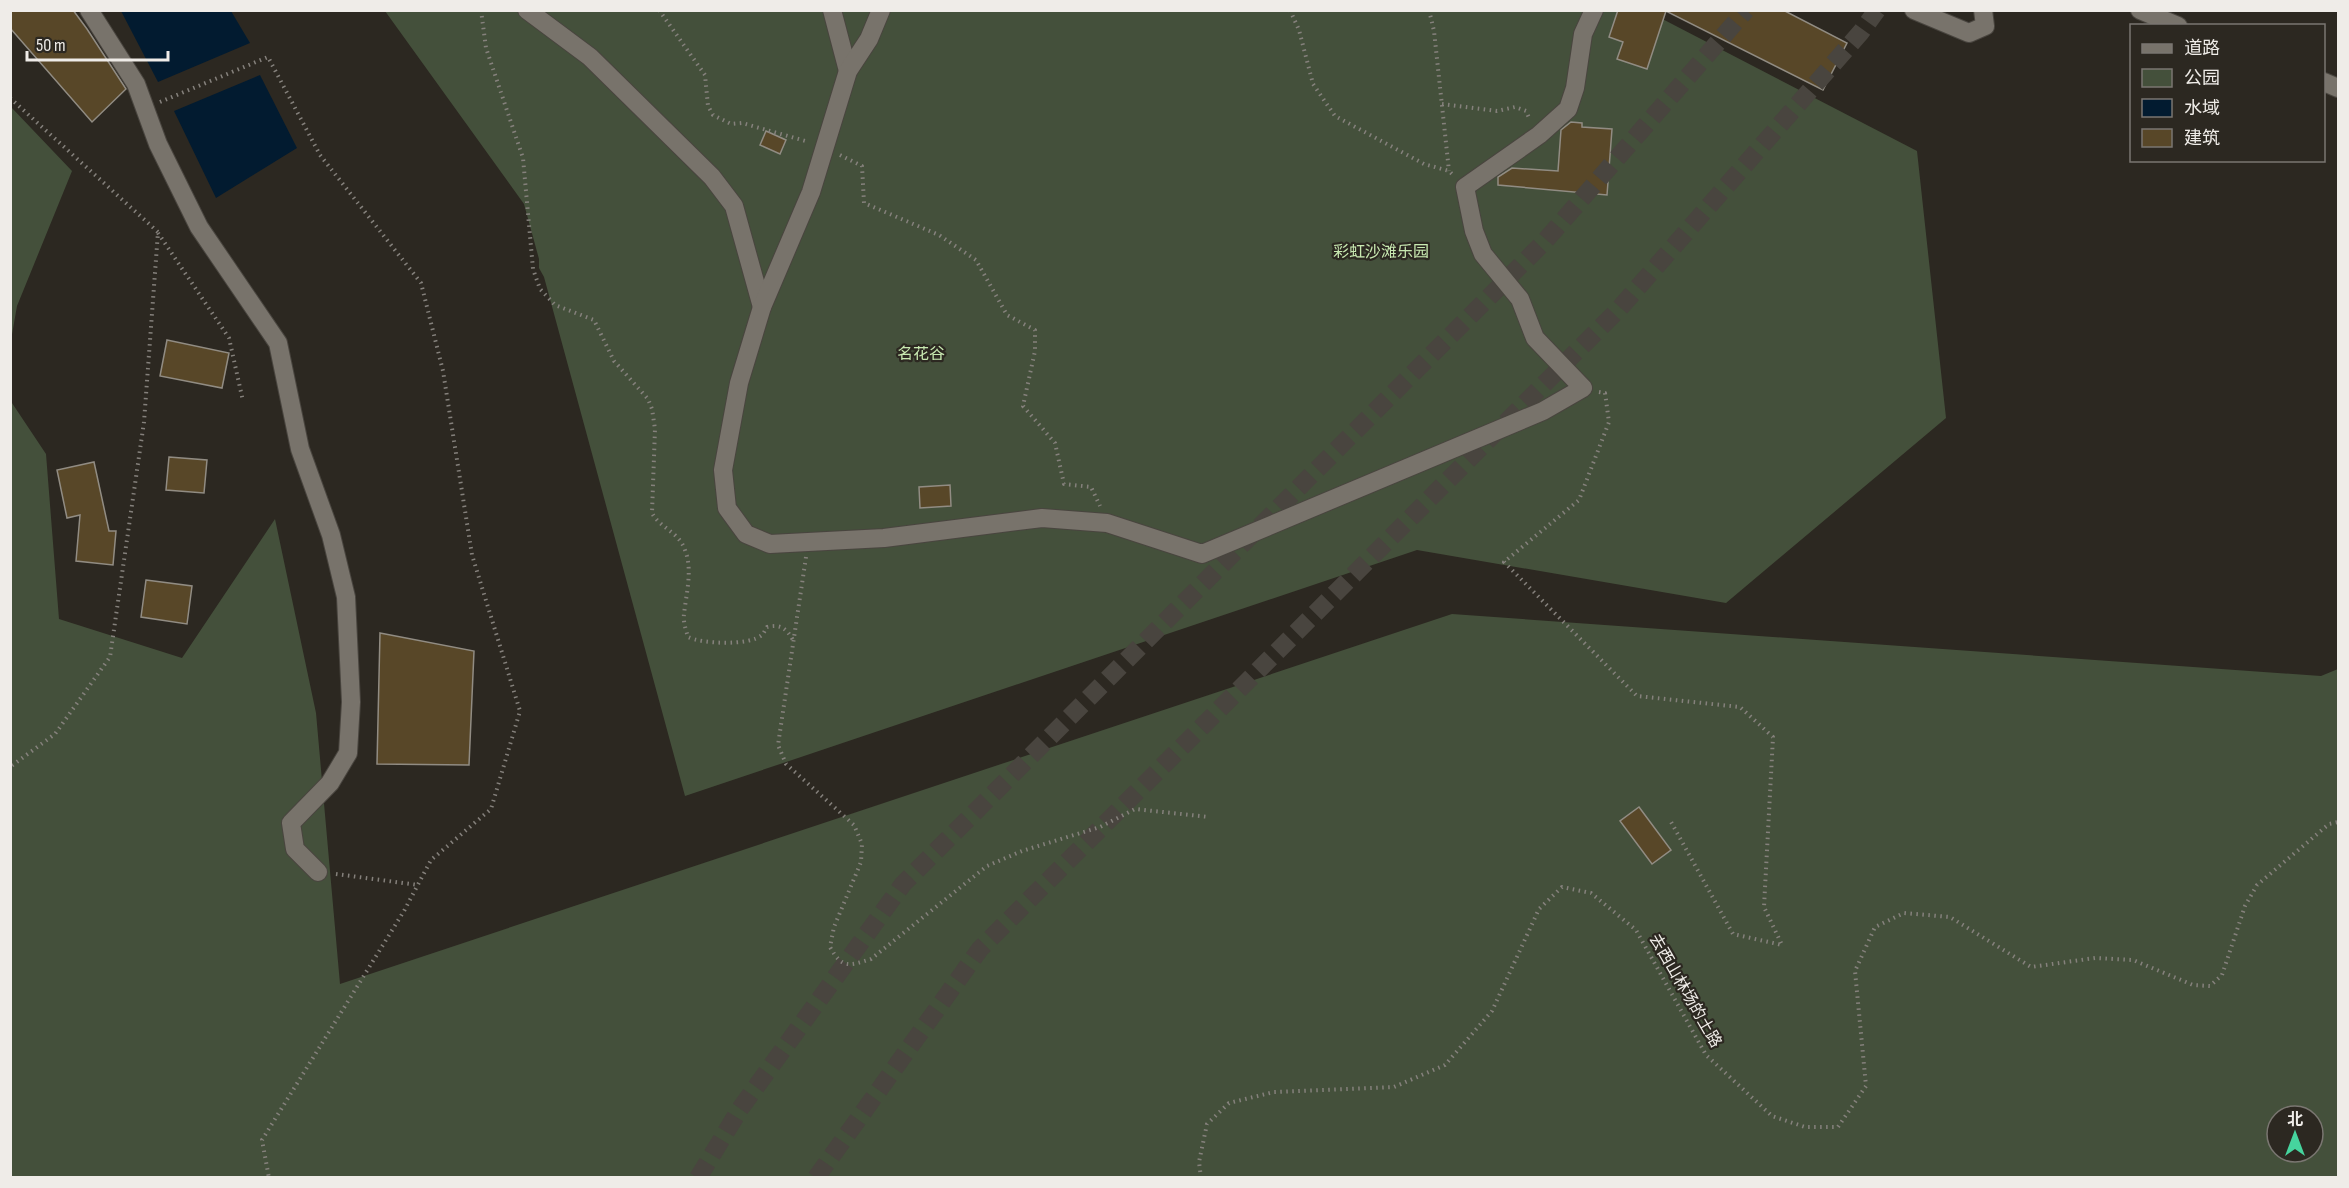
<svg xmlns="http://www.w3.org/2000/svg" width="2349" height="1188" font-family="'Sofia Sans Condensed','Noto Sans SC',sans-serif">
	<rect width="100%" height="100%" fill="#2c2821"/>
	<g fill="#44503b" fill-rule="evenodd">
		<polygon points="385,11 1647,11 1917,151 1946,418 1726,603 1417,550 685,796 544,277 539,268 539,259 524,204"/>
		<polygon points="11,107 72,171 17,306 11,340"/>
		<path d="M 10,400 L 46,454 L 59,619 L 182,658 L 275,519 L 316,713 L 340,984 L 1452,614 L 2321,676 L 2338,669 L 2338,1177 L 11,1177 ZM 2277,1116 L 2313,1116 L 2313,1152 L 2277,1152 Z"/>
	</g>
	<g fill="#021b30">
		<polygon points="121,11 231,11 250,43 158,82"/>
		<polygon points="260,75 297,148 216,198 174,111"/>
	</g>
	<g fill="#584728" stroke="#918c83" stroke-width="1.5">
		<polygon points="10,10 73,10 87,29 126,89 92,122 10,28"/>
		<polygon points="1618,10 1783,10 1847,43 1823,90 1666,11 1647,69 1617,59 1623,42 1609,37"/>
		<polygon points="1571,122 1582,123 1582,127 1612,129 1607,195 1498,185 1498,177 1512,168 1558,171 1561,130"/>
		<polygon points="766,131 786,140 780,154 760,145"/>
		<polygon points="167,340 229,353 222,388 160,376"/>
		<polygon points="169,457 207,460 204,493 166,490"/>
		<polygon points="94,462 109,531 116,531 113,565 76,561 80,515 67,518 57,470"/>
		<polygon points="950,485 951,506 920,508 919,487"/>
		<polygon points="146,580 192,586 187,624 141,617"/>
		<polygon points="380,633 474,651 469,765 377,764"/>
		<polygon points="1639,807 1671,850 1652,864 1620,821"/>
	</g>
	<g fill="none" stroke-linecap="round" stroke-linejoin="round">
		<g stroke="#49453f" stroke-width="18" stroke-dasharray="18 9" stroke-linecap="butt">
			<polyline points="698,1178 740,1109 903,884 1545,241 1746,10"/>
			<polyline points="816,1178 980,949 1619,309 1861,32 1877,10"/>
		</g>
		<g stroke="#49453f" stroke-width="20">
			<g id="minor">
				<polyline points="89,10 136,84 158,144 199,227 278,343 300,449 331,535 346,597 351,702 348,753 330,783 291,823 295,849 318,872"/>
				<polyline points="527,10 590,57 712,177 734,206 762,307"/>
				<polyline points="832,10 848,71"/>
				<polyline points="881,10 869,39 848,71 811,192 762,307 739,383 723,470 727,508 746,534 770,544 884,538 1042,518 1107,523 1202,554 1543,411 1583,388 1535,338 1520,299 1483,254 1474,231 1465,187 1539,135 1568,109 1575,88 1583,34 1594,10"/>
				<polyline points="1914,10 1969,33 1985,26 1983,10"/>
				<polyline points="2140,10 2178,26"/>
				<polyline points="2324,82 2338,88"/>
			</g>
		</g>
		<g stroke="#85817c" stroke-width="4" stroke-dasharray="1.5 4.5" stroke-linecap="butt">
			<path d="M 481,10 L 486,48 L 523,158 L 533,269 L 540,289 L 555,305 L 594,320 L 614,361 L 648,399 L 652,409 L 655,429 L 652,513 C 660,528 679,532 685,550 C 693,570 686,595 684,614 C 683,622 686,630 688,637 C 702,644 749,646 762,635 C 764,633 765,630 767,627 C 781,624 786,628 793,640"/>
			<polyline points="659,10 705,75 708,106 713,115 731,124 742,123 809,142"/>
			<polyline points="1290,10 1299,30 1313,84 1335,116 1424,164 1449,171 1454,176"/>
			<polyline points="1429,10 1434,31 1449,171"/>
			<polyline points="10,98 158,232 144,422 110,657 55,734 10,767"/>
			<polyline points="160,102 268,57 320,155 421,283 443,371 472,555 520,711 491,809 431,860 404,911 262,1140 269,1178"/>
			<polyline points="1442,104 1497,111 1515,107 1526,111 1530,120"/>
			<polyline points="840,155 862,166 864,203 939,235 976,260 1007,315 1035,330 1035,351 1023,406 1055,443 1064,484 1091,487 1100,506"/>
			<polyline points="158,233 229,338 243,401"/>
			<polyline points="1599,392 1605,393 1609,422 1579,500 1504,562 1637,696 1740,707 1773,737 1764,907 1782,945 1733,934 1670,820"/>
			<path d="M 806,557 L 778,745 L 786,764 L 854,825 L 862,844 L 861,862 L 834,927 L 830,947 C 842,969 849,966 871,959 L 987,866 L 1022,851 L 1100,827 L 1135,809 L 1209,817"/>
			<polyline points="336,874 418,885"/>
			<polyline points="1201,1178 1199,1162 1207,1124 1229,1103 1274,1092 1394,1087 1445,1065 1492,1011 1539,909 1562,887 1591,893 1636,930 1706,1055 1772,1116 1805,1127 1838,1127 1866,1086 1855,971 1875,927 1904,913 1950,917 2031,967 2095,958 2133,960 2193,985 2210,986 2222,975 2245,906 2257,885 2329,824 2338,822"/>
		</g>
		<use href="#minor" stroke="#78736b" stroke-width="18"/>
	</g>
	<g text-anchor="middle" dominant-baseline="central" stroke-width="4.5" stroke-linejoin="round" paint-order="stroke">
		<g font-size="16" fill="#c8e9b1" stroke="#2c2821">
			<text x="1381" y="252">彩虹沙滩乐园</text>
			<text x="921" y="354">名花谷</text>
		</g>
		<g font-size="16" fill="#efece8" stroke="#2c2821">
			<text transform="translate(1685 991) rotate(60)">去西山林场的土路</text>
		</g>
	</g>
	<rect width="2349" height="1188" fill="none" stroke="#efece8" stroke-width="24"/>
	<rect x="2130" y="24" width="195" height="138" fill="#2c2821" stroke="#7a7671" stroke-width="1.5"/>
	<rect x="2142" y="44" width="30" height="9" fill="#78736b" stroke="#7a7671" stroke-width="1.5"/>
	<text x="2184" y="54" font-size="18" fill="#efece8">道路</text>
	<rect x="2142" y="69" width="30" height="18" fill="#44503b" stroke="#7a7671" stroke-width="1.5"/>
	<text x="2184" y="84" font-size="18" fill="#efece8">公园</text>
	<rect x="2142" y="99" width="30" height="18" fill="#021b30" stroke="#7a7671" stroke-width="1.5"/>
	<text x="2184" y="114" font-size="18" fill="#efece8">水域</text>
	<rect x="2142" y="129" width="30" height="18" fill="#584728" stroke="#7a7671" stroke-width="1.5"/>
	<text x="2184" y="144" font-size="18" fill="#efece8">建筑</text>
	<g transform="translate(2295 1134)"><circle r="28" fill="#2c2821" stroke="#7a7671" stroke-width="1.5"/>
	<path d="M0-4.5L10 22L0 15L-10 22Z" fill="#46d49e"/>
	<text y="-9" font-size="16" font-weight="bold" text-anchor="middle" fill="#efece8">北</text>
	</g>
	<path d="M27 51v9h141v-9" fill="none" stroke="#efece8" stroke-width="3"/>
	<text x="36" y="51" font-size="18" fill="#efece8" stroke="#2c2821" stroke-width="4.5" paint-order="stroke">50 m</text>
</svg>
